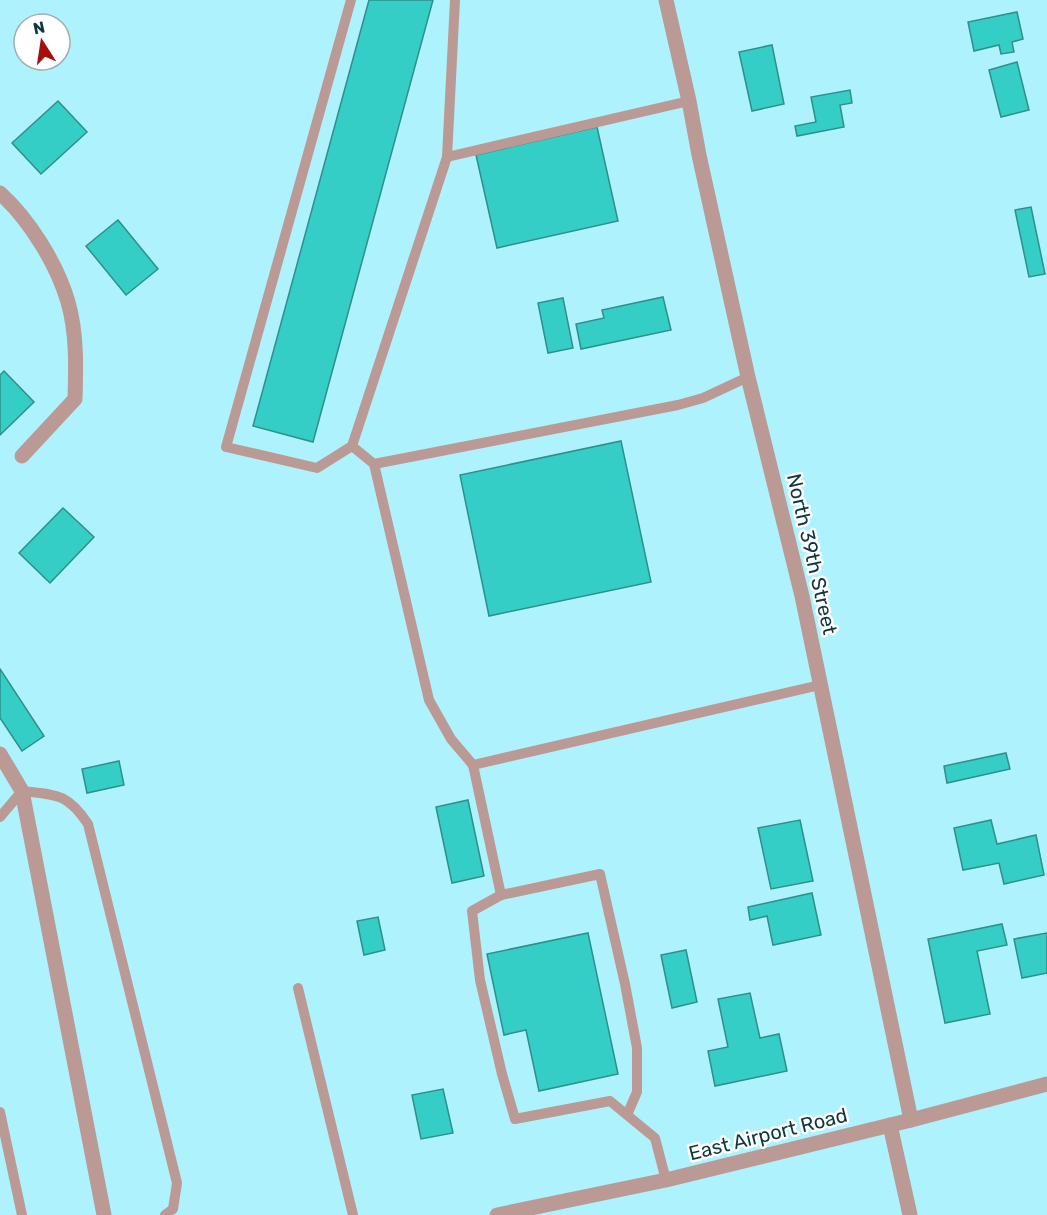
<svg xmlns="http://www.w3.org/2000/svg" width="1047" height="1215" font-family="Rubik,sans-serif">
	<rect width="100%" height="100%" fill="#adf2fd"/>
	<g fill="#35cec6" stroke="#2f8f89" stroke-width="1.5">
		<polygon points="369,0 433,0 313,442 253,426"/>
		<polygon points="1017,12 1023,39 1012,42 1014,52 1001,54 999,45 974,51 968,22"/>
		<polygon points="772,45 784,104 752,111 739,52"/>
		<polygon points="1017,62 1029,110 1001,117 989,70"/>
		<polygon points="850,90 852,103 840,105 844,127 797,136 795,126 816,122 811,97"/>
		<polygon points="58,101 87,132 41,174 12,143"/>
		<polygon points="597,127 618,221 497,248 476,155"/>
		<polygon points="1031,207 1045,274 1029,277 1015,210"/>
		<polygon points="118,220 158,269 126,295 86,246"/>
		<polygon points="663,297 671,330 581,349 576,324 604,318 602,310"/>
		<polygon points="563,298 573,348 548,353 538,303"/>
		<polygon points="4,371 34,402 0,435 0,375"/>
		<polygon points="621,441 651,582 489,616 460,475"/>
		<polygon points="63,508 94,537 50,583 19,553"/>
		<polygon points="0,669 44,736 22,751 0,718"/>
		<polygon points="1006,753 1010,769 947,783 944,766"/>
		<polygon points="119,761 124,785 87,793 82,769"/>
		<polygon points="468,800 484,876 452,883 436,807"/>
		<polygon points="800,820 813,881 771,889 758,828"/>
		<polygon points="991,820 997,844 1036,835 1044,875 1004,884 999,863 963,870 954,828"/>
		<polygon points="812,893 821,935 773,945 767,916 750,920 748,907"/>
		<polygon points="378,917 385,950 364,955 357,921"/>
		<polygon points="1002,924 1007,945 977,951 990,1014 945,1023 928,939"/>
		<polygon points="588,933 618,1074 539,1091 526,1030 504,1035 487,954"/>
		<polygon points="1047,933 1047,973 1022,978 1014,939"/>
		<polygon points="686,950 697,1002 672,1008 661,955"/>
		<polygon points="750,993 760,1038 779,1034 787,1071 715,1086 708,1051 728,1047 718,999"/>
		<polygon points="443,1089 453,1133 421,1139 412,1095"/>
	</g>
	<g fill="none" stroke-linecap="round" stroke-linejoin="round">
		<g stroke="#bb9a95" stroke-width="10">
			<polyline points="351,0 226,447 317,468 352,446 447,157 455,0"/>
			<polyline points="447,157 689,101"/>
			<polyline points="352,446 374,464 429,700 451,739 473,765"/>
			<polyline points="374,464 678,405 703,398 748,377"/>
			<path d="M 0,817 L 22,791 C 57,795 67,793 88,824 L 177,1183 L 173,1209 L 165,1215"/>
			<polyline points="501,895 473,765 820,685"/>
			<polyline points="298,988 353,1215"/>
			<polyline points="0,1112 22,1215"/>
			<polyline points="627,1115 637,1092 637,1048 625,984 600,874 501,895 472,911 480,980 502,1074 515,1119 610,1101 655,1138 666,1180"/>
		</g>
		<g stroke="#bb9a95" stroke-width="15">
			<polyline points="666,0 689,101 699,155 748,377 802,596 911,1120"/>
			<path d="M 0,193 C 29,219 57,264 68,302 C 77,333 76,367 75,399 L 22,456"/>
			<polyline points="0,754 22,791 104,1215"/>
			<polyline points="890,1125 910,1215"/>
		</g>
		<polyline stroke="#bb9a95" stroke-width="15" points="497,1215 666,1180 911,1120 1047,1084"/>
	</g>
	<g text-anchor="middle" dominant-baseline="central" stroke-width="5" stroke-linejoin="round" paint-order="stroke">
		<g font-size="20" fill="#10373d" stroke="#fff">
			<text transform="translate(812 554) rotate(77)">North 39th Street</text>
			<text transform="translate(768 1134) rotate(-14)">East Airport Road</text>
		</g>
	</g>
	<g transform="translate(42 42) rotate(348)"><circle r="28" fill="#ffffff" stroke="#9fafb1" stroke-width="1.5"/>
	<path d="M0-4.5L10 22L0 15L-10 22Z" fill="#a5110a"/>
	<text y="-9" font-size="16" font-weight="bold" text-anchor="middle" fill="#10373d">N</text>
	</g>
</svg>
